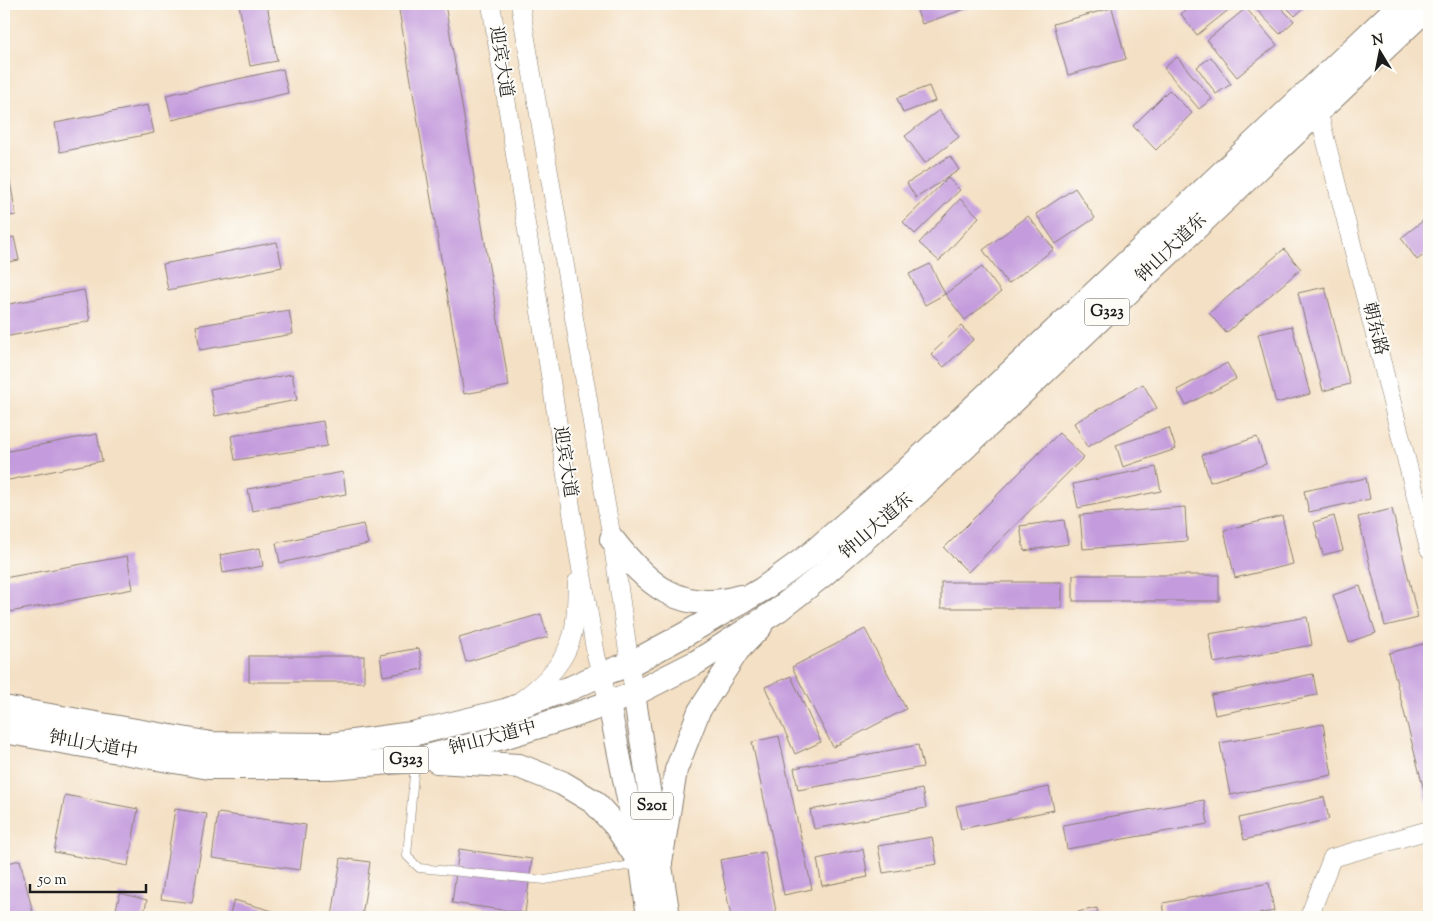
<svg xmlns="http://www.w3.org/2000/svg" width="1433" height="921" font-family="'Sorts Mill Goudy','Noto Serif SC',serif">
	<rect width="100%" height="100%" fill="#fdfcf7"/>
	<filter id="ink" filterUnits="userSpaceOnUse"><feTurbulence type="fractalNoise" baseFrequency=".02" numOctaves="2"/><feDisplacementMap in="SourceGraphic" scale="10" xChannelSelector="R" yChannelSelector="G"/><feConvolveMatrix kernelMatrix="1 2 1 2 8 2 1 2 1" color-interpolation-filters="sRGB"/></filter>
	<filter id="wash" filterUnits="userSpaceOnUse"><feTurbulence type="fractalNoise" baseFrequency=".0096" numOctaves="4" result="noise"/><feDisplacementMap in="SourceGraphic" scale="20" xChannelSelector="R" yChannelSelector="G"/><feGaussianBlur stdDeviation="1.12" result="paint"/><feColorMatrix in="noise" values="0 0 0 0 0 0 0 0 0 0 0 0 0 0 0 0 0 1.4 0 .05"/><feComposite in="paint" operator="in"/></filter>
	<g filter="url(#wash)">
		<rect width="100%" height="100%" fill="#f4e0c4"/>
		<g id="blocks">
			<g fill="#c49cdd">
				<polygon points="239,4 267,4 277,61 250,66"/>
				<polygon points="398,4 445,4 509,386 464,394"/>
				<polygon points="930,4 979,4 922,24 916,8"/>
				<polygon points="1194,4 1236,4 1197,35 1181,14"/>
				<polygon points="1251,4 1277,4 1294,21 1280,34"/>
				<polygon points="1283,4 1308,4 1295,16"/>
				<polygon points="1112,8 1126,59 1068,75 1053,24"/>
				<polygon points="1246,8 1277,45 1237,77 1207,40"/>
				<polygon points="1177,57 1212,99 1199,109 1164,68"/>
				<polygon points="1211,57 1231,84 1216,94 1197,67"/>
				<polygon points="283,69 288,93 172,120 166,95"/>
				<polygon points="4,83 7,83 10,107 4,108"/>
				<polygon points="929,86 935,101 903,113 897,98"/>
				<polygon points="1169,90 1192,113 1156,150 1133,126"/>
				<polygon points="148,105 154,133 60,152 55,123"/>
				<polygon points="939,110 959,137 925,163 905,136"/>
				<polygon points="5,153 16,215 4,217 4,154"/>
				<polygon points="950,156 959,170 916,198 907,183"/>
				<polygon points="948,178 960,190 915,234 903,222"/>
				<polygon points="1075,188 1095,218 1056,244 1036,214"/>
				<polygon points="960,199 979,217 939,261 919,243"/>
				<polygon points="1028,216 1054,249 1008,284 983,250"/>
				<polygon points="1429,216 1429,251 1417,260 1401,238"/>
				<polygon points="14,237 19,260 4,263 4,239"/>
				<polygon points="277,242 282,267 168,290 163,264"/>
				<polygon points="1284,249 1301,269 1226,333 1209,313"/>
				<polygon points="930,264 945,294 925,305 909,274"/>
				<polygon points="982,267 1001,292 965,320 945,294"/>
				<polygon points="1325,287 1350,384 1323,391 1298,293"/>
				<polygon points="84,290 90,321 4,337 4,305"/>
				<polygon points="289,310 293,334 200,350 196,326"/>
				<polygon points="961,326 974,339 944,367 931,354"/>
				<polygon points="1292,326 1310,394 1276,403 1258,334"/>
				<polygon points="1227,363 1236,379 1186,405 1177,390"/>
				<polygon points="292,374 297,400 215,416 210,389"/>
				<polygon points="1143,384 1157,408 1087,447 1074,423"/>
				<polygon points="323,421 327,446 235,460 231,436"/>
				<polygon points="1169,428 1176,449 1123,467 1116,445"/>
				<polygon points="1059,433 1084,457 968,572 944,548"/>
				<polygon points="97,434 102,461 4,481 4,452"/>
				<polygon points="1257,437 1266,464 1210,482 1202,455"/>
				<polygon points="1156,467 1161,491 1078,508 1073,484"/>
				<polygon points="343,472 346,494 252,511 248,489"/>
				<polygon points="1366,478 1370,499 1309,512 1304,491"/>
				<polygon points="1185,507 1187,541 1083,549 1080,515"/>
				<polygon points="1392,509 1418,618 1385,626 1358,517"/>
				<polygon points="1282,516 1293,564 1235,578 1224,530"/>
				<polygon points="1334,516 1343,550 1323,555 1314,522"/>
				<polygon points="1064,520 1068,544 1024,551 1020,526"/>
				<polygon points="363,524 368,544 280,563 276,543"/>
				<polygon points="260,548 263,566 223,573 220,555"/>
				<polygon points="127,556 133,589 4,613 4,578"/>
				<rect x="1073" y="575" width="146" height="26"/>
				<rect x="941" y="582" width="121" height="26"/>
				<polygon points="1360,586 1376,633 1349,642 1333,595"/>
				<polygon points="541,614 548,637 466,662 459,638"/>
				<polygon points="1307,617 1312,645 1214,663 1209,634"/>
				<polygon points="865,629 906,709 833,747 792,667"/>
				<polygon points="1427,643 1429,652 1429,810 1389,653"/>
				<polygon points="419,648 423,669 383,676 380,655"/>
				<rect x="249" y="656" width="115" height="26"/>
				<polygon points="1313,674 1317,695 1215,715 1211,695"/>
				<polygon points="791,676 821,742 795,754 765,687"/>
				<polygon points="1323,724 1332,775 1230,795 1220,743"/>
				<polygon points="779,736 812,889 784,895 752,742"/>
				<polygon points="918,745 923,767 798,790 794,768"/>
				<polygon points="1049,787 1054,810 961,829 956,806"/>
				<polygon points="922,789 926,808 814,829 810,810"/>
				<polygon points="65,795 138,809 128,866 54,852"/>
				<polygon points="1324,797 1329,819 1244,840 1239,818"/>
				<polygon points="1204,800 1208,824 1067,849 1063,825"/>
				<polygon points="175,809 207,814 192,903 161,899"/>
				<polygon points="218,813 306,825 300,870 212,858"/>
				<polygon points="932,837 937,864 883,873 878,846"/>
				<polygon points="459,849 532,859 525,913 452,903"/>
				<polygon points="863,849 868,877 822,886 817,859"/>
				<polygon points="765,852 777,917 731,917 720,860"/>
				<polygon points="341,858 370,862 362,917 332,917"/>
				<polygon points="20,860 34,917 4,917 4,864"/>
				<polygon points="1269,883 1274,911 1241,917 1165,917 1163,903"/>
				<polygon points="120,893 147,900 143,917 114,917"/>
				<polygon points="234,900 294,917 229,917"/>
				<polygon points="1097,908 1098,917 1057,917 1057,916"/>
			</g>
		</g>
	</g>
	<g filter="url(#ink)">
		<use href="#blocks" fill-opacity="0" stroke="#887e70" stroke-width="1"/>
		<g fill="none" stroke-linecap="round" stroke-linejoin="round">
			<g stroke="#887e70" stroke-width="9">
				<polyline id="service" points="415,762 407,856 419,868 545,880 637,864"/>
			</g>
			<g stroke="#887e70" stroke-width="19">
				<g id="tertiary">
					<polyline points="491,4 579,557 596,655 609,704"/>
					<polyline points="520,4 612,539 634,694"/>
					<polyline points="1318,110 1429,549"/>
					<path d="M 520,701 C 542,685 565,664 572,636 C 577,621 576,599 577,582"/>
					<polyline points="1309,917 1332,858 1429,830"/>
				</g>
			</g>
			<g stroke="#887e70" stroke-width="24">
				<g id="primary">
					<polyline points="634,694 669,917"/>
					<polyline points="609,704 641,864 648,917"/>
					<polyline points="661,862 676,770 699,711 738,651 761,627"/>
				</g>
			</g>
			<g stroke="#887e70" stroke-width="26">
				<g id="trunk">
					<path d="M 612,539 C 647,584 680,615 740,597"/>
					<polyline points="4,708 211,744 331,745 412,734 505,711 571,688 602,674 630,664 684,635 763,589 811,554 905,472 1401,4"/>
					<polyline points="4,731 209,767 331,767 415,760 503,737 578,714 634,694 697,662 778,610 824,574 917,493 1429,6"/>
					<polyline points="437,761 519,766 562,783 594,802 616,826 641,864"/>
				</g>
			</g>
			<use href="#service" stroke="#fff" stroke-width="8"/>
			<use href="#tertiary" stroke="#fff" stroke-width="18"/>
			<use href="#primary" stroke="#fff" stroke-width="22"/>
			<use href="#trunk" stroke="#fff" stroke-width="24"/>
		</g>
	</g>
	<g text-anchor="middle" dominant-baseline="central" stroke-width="4" stroke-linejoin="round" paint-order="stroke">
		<g fill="#fdfcf7" stroke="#605f5e" stroke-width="1">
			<rect x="1084.5" y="298.5" width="45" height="27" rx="4"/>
			<rect x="383.5" y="746.5" width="45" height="27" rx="4"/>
			<rect x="631" y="792.5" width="42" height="27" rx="4"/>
		</g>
		<g font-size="16" font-weight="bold" fill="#1c1c1c">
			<text x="1107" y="312">G323</text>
			<text x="406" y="760">G323</text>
			<text x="652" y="806">S201</text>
		</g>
		<g font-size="18" fill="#1c1c1c" stroke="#fdfcf7">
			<text transform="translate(500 62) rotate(81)">迎宾大道</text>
			<text transform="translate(1172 249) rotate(-44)">钟山大道东</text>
			<text transform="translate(1374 329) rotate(76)">朝东路</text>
			<text transform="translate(564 462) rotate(81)">迎宾大道</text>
			<text transform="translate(877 527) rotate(-41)">钟山大道东</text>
			<text transform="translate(493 739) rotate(-15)">钟山大道中</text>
			<text transform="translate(93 746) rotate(10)">钟山大道中</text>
		</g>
	</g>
	<rect width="1433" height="921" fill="none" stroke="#fdfcf7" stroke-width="20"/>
	<g transform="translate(1380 52) rotate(350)" stroke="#fdfcf7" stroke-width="4" paint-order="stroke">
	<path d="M0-4L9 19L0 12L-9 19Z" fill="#1c1c1c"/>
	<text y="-8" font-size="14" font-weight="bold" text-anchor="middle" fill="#1c1c1c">N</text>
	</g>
	<path d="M30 884v8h116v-8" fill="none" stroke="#1c1c1c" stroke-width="2.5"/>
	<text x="38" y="884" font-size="15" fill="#1c1c1c" stroke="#fdfcf7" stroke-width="4" paint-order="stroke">50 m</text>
</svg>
